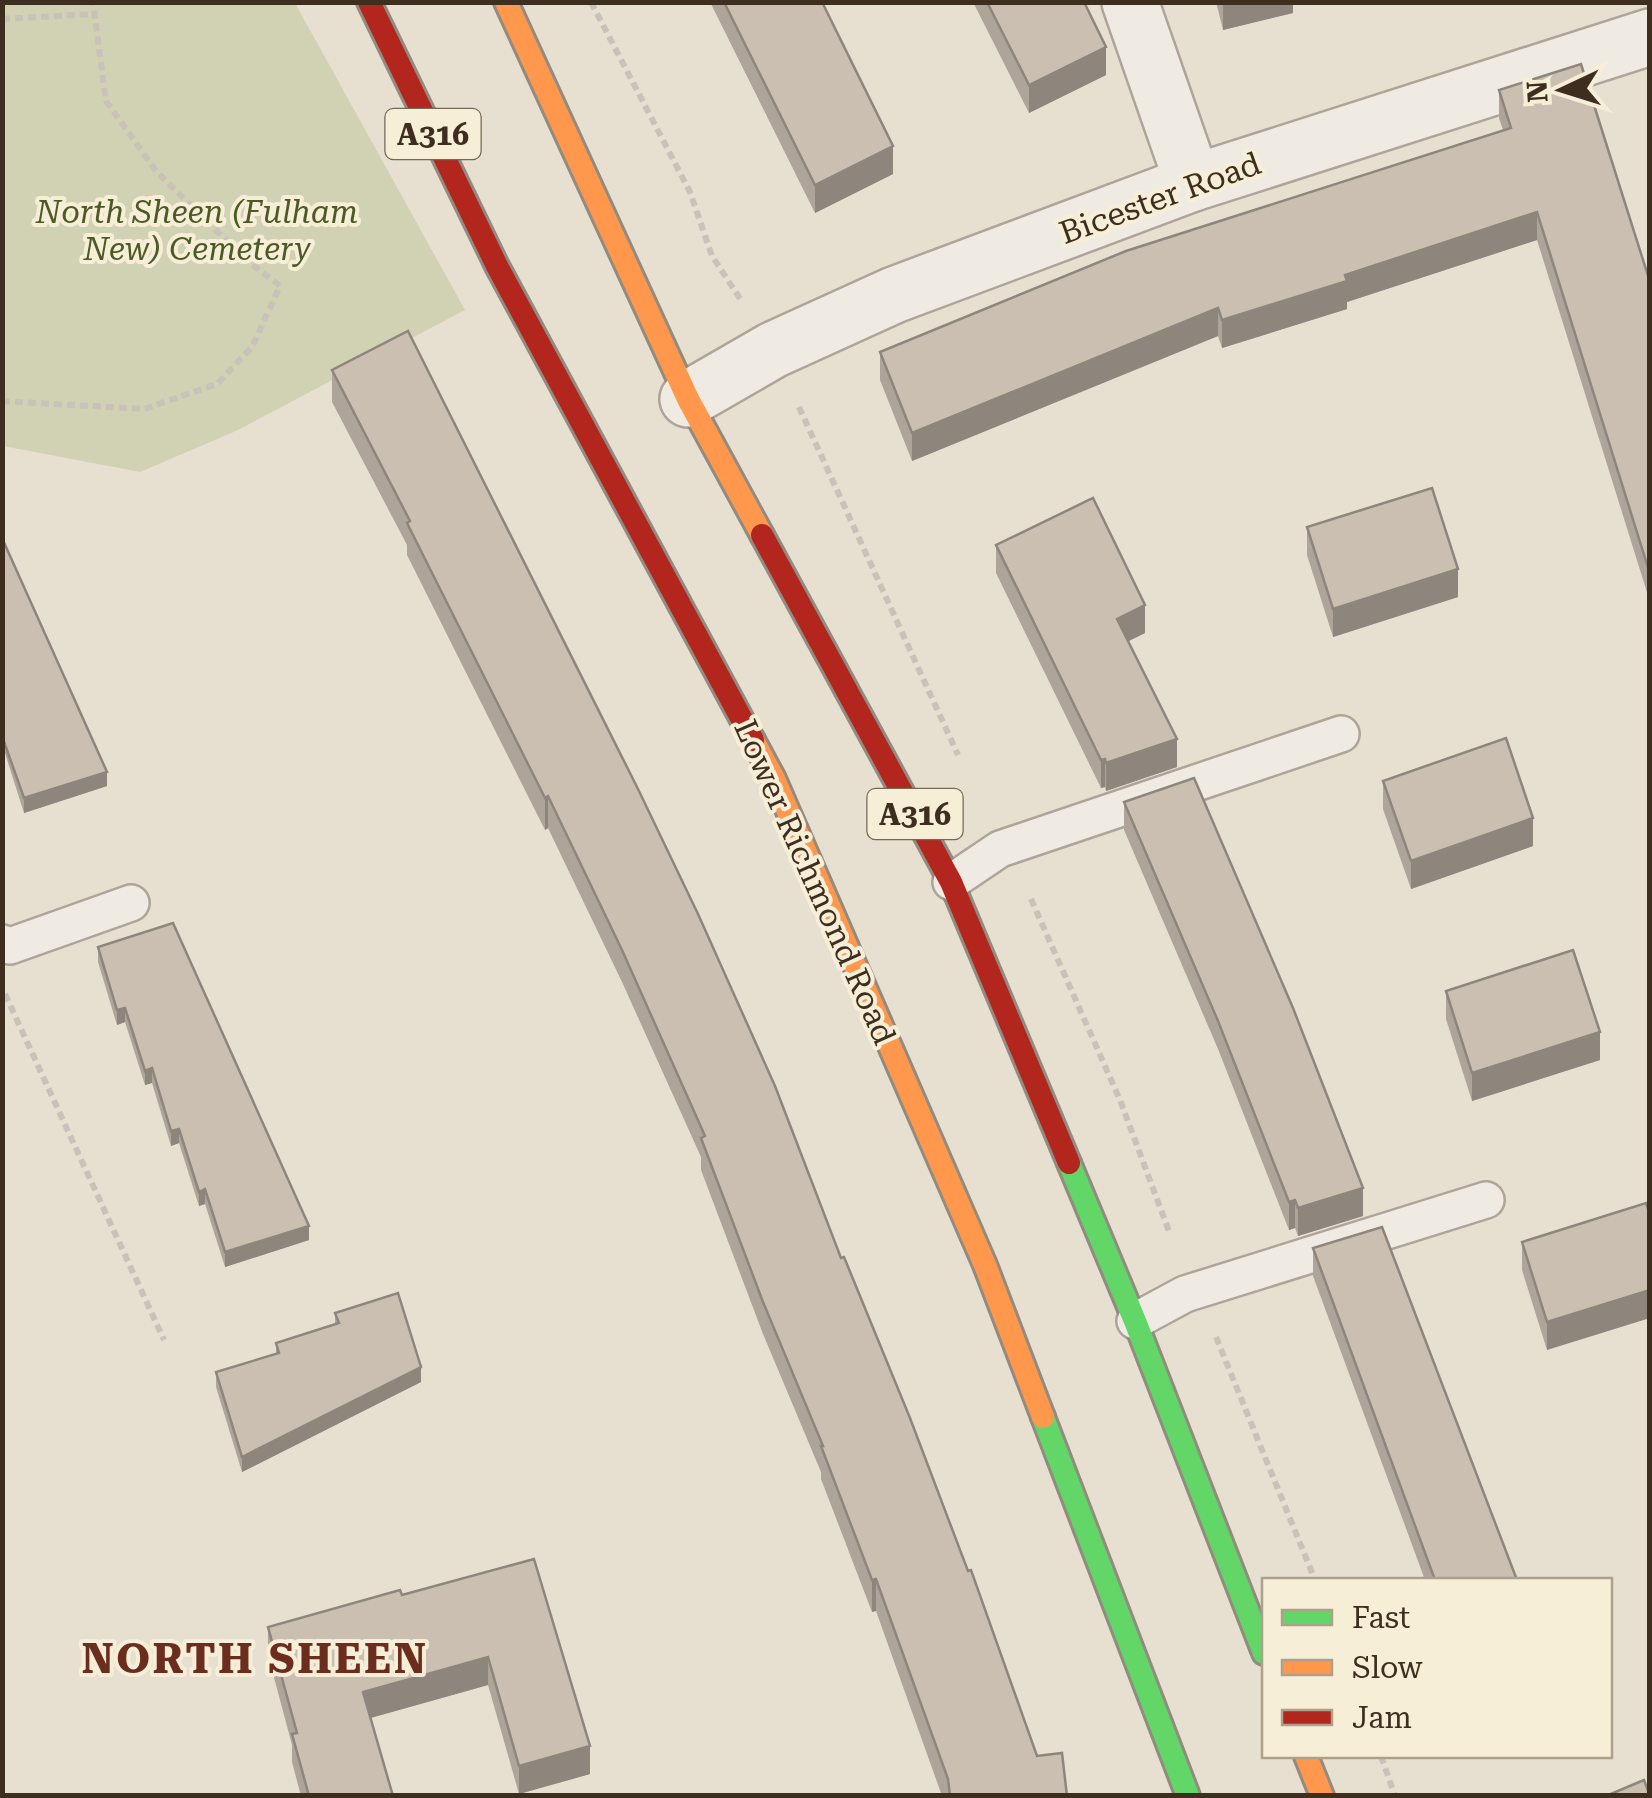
<svg xmlns="http://www.w3.org/2000/svg" width="1652" height="1798" font-family="'Roboto Serif',serif">
	<rect width="100%" height="100%" fill="#e7e0d1"/>
	<polygon fill="#d1d1b3" points="2,3 295,3 465,310 236,431 140,472 3,446"/>
	<g fill="none" stroke-linecap="round" stroke-linejoin="round">
		<g stroke="#ada599" stroke-width="40">
			<g id="lane">
				<polyline points="951,882 1000,849 1341,734"/>
				<polyline points="2,943 10,946 131,903"/>
				<polyline points="1135,1321 1185,1294 1486,1200"/>
			</g>
		</g>
		<g stroke="#ada599" stroke-width="60">
			<g id="street">
				<polyline points="1130,2 1193,183"/>
				<polyline points="688,399 773,350 894,295 1193,183 1650,37"/>
			</g>
		</g>
		<g stroke="#928b80" stroke-width="28">
			<g id="fast">
				<polyline points="1069,1163 1135,1321 1264,1653"/>
				<polyline points="1043,1417 1188,1796"/>
			</g>
		</g>
		<g stroke="#928b80" stroke-width="28">
			<g id="slow">
				<polyline points="506,2 688,399 762,535"/>
				<polyline points="753,740 774,779 985,1265 1043,1417"/>
				<polyline points="1306,1756 1322,1796"/>
			</g>
		</g>
		<g stroke="#928b80" stroke-width="28">
			<g id="jam">
				<polyline points="369,2 497,266 753,740"/>
				<polyline points="762,535 951,882 1069,1163"/>
			</g>
		</g>
		<g stroke="#c8c2b9" stroke-width="6" stroke-dasharray="8 5" stroke-linecap="butt">
			<polyline points="591,2 690,192 712,256 741,300"/>
			<polyline points="2,19 95,14"/>
			<polyline points="2,401 144,409 217,384 252,347 280,286 244,258 156,171 106,101 93,2"/>
			<polyline points="799,407 958,755"/>
			<polyline points="1031,899 1120,1100 1170,1234"/>
			<polyline points="5,994 164,1340"/>
			<polyline points="1216,1337 1315,1580"/>
			<polyline points="1381,1756 1395,1796"/>
		</g>
		<use href="#lane" stroke="#efebe3" stroke-width="35"/>
		<use href="#street" stroke="#efebe3" stroke-width="55"/>
		<use href="#fast" stroke="#63d668" stroke-width="22"/>
		<use href="#slow" stroke="#ff974d" stroke-width="22"/>
		<use href="#jam" stroke="#b3261e" stroke-width="22"/>
	</g>
	<g fill="#afa499">
		<polygon points="710,2 822,2 893,174 815,213"/>
		<polygon points="973,2 1084,2 1106,75 1029,113"/>
		<polygon points="1216,2 1293,2 1293,13 1223,30"/>
		<polygon points="1499,90 1650,282 1650,602 1537,240 1347,302 1347,309 1222,348 1218,336 912,461 880,380 880,352 1503,130 1499,118"/>
		<polygon points="332,370 841,1258 1037,1756 1067,1796 942,1796 876,1611 872,1612 821,1479 821,1472 763,1334 701,1170 701,1157 622,982 548,828 545,830 407,555 407,545 332,402"/>
		<polygon points="1307,527 1458,597 1333,637 1307,555"/>
		<polygon points="2,538 107,786 24,813 4,750"/>
		<polygon points="996,545 1145,633 1128,641 1177,767 1106,791 1105,787 1101,788 996,573"/>
		<polygon points="1383,781 1533,846 1411,889 1383,809"/>
		<polygon points="1124,802 1363,1216 1298,1236 1295,1228 1289,1230 1218,1049 1124,830"/>
		<polygon points="98,947 309,1240 225,1267 205,1204 199,1206 179,1143 171,1146 152,1083 145,1085 125,1022 117,1025 98,962"/>
		<polygon points="1446,991 1600,1060 1472,1101 1446,1019"/>
		<polygon points="1646,1203 1547,1350 1522,1270 1522,1242"/>
		<polygon points="1313,1248 1517,1580 1425,1580 1313,1276"/>
		<polygon points="335,1313 421,1382 242,1472 216,1387 216,1372 276,1354 276,1343 335,1324"/>
		<polygon points="534,1559 590,1774 519,1794 488,1685 371,1718 393,1796 301,1796 292,1762 292,1745 268,1655 268,1627 402,1595"/>
		<polygon points="2,1686 4,1694 4,1722 2,1722"/>
	</g>
	<g fill="#8e867d">
		<polygon points="1223,2 1293,2 1293,13 1223,30"/>
		<polygon points="1106,47 1106,75 1029,113 1029,85"/>
		<polygon points="893,146 893,174 815,213 815,185"/>
		<polygon points="1537,212 1537,240 1347,302 1347,309 1222,348 1222,320 1345,275"/>
		<polygon points="1218,308 1218,336 912,461 912,433"/>
		<polygon points="1458,569 1458,597 1333,637 1333,609"/>
		<polygon points="1145,605 1145,633 1117,647 1117,619"/>
		<polygon points="1177,739 1177,767 1106,791 1106,763"/>
		<polygon points="1105,759 1105,787 1101,788 1101,760"/>
		<polygon points="107,772 107,786 24,813 24,798"/>
		<polygon points="548,796 548,828 545,830 545,798"/>
		<polygon points="1533,818 1533,846 1411,889 1411,861"/>
		<polygon points="125,1008 125,1022 117,1025 117,1010"/>
		<polygon points="1600,1032 1600,1060 1472,1101 1472,1073"/>
		<polygon points="152,1068 152,1083 145,1085 145,1071"/>
		<polygon points="179,1129 179,1143 171,1146 171,1131"/>
		<polygon points="1363,1188 1363,1216 1298,1236 1298,1208"/>
		<polygon points="205,1189 205,1204 199,1206 199,1192"/>
		<polygon points="1295,1200 1295,1228 1289,1230 1289,1202"/>
		<polygon points="309,1226 309,1240 225,1267 225,1252"/>
		<polygon points="1650,1290 1650,1318 1547,1350 1547,1322"/>
		<polygon points="421,1367 421,1382 242,1472 242,1457"/>
		<polygon points="876,1579 876,1611 872,1612 872,1580"/>
		<polygon points="488,1657 488,1685 363,1720 363,1692"/>
		<polygon points="590,1746 590,1774 519,1794 519,1766"/>
	</g>
	<g fill="#cbbfb2" stroke="#8e867d" stroke-width="2.5">
		<polygon points="724,2 822,2 893,146 815,185"/>
		<polygon points="987,2 1084,2 1106,47 1029,85"/>
		<polygon points="1581,64 1650,282 1650,574 1537,212 1345,275 1347,281 1222,320 1218,308 912,433 880,352 1126,251 1511,128 1499,90"/>
		<polygon points="408,331 638,789 698,914 775,1086 841,1258 844,1257 910,1418 968,1571 971,1570 1037,1756 1062,1753 1067,1796 950,1796 948,1779 876,1579 872,1580 821,1446 823,1446 763,1302 701,1138 705,1136 622,950 548,796 545,798 407,523 410,521 332,370"/>
		<polygon points="1432,488 1458,569 1333,609 1307,527"/>
		<polygon points="1093,498 1145,605 1117,619 1177,739 1106,763 1105,759 1101,760 996,545"/>
		<polygon points="2,538 107,772 24,798 2,736"/>
		<polygon points="1506,738 1533,818 1411,861 1383,781"/>
		<polygon points="1194,778 1293,1008 1363,1188 1298,1208 1295,1200 1289,1202 1218,1021 1124,802"/>
		<polygon points="173,923 309,1226 225,1252 205,1189 199,1192 179,1129 171,1131 152,1068 145,1071 125,1008 117,1010 98,947"/>
		<polygon points="1573,950 1600,1032 1472,1073 1446,991"/>
		<polygon points="1646,1203 1650,1215 1650,1290 1547,1322 1522,1242"/>
		<polygon points="1382,1227 1517,1580 1435,1580 1313,1248"/>
		<polygon points="398,1293 421,1367 242,1457 216,1372 279,1353 276,1343 339,1323 335,1313"/>
		<polygon points="534,1559 590,1746 519,1766 488,1657 363,1692 393,1796 309,1796 292,1734 297,1733 268,1627 400,1590 402,1595"/>
		<polygon points="1644,1780 1650,1796 1606,1796"/>
	</g>
	<g text-anchor="middle" dominant-baseline="central" stroke-width="8" stroke-linejoin="round" paint-order="stroke">
		<g fill="#f7eed8" stroke="#756857" stroke-width="2.5">
			<rect x="385.5" y="109" width="95" height="50" rx="8"/>
			<rect x="867.5" y="789" width="95" height="50" rx="8"/>
		</g>
		<g font-size="30" font-weight="bold" fill="#3d2e20">
			<text x="433" y="134">A316</text>
			<text x="915" y="814">A316</text>
		</g>
		<g font-size="32" fill="#3d2e20" stroke="#f7eed8">
			<text transform="translate(1160 198) rotate(-20)">Bicester Road</text>
			<text transform="translate(815 882) rotate(66)">Lower Richmond Road</text>
		</g>
		<g font-size="32" font-style="italic" fill="#4d5a26" stroke="#f7eed8">
			<text x="197" y="212">North Sheen (Fulham<tspan x="197" dy="37">New) Cemetery</tspan></text>
		</g>
		<g font-size="42" font-weight="bold" letter-spacing="2.5" fill="#6b2e1e" stroke="#f7eed8">
			<text x="255" y="1658">NORTH SHEEN</text>
		</g>
	</g>
	<rect width="1652" height="1798" fill="none" stroke="#3d2e20" stroke-width="10"/>
	<rect x="1262" y="1578" width="350" height="180" fill="#f7eed8" stroke="#ada18e" stroke-width="2.5"/>
	<rect x="1282" y="1610" width="50" height="15" fill="#63d668" stroke="#ada18e" stroke-width="2.5"/>
	<text x="1352" y="1628" font-size="30" fill="#3d2e20">Fast</text>
	<rect x="1282" y="1660" width="50" height="15" fill="#ff974d" stroke="#ada18e" stroke-width="2.5"/>
	<text x="1352" y="1678" font-size="30" fill="#3d2e20">Slow</text>
	<rect x="1282" y="1710" width="50" height="15" fill="#b3261e" stroke="#ada18e" stroke-width="2.5"/>
	<text x="1352" y="1728" font-size="30" fill="#3d2e20">Jam</text>
	<g transform="translate(1562 90) rotate(266)" stroke="#f7eed8" stroke-width="8" paint-order="stroke">
	<path d="M0-8L18 38L0 25L-18 38Z" fill="#3d2e20"/>
	<text y="-15" font-size="28" font-weight="bold" text-anchor="middle" fill="#3d2e20">N</text>
	</g>
</svg>
